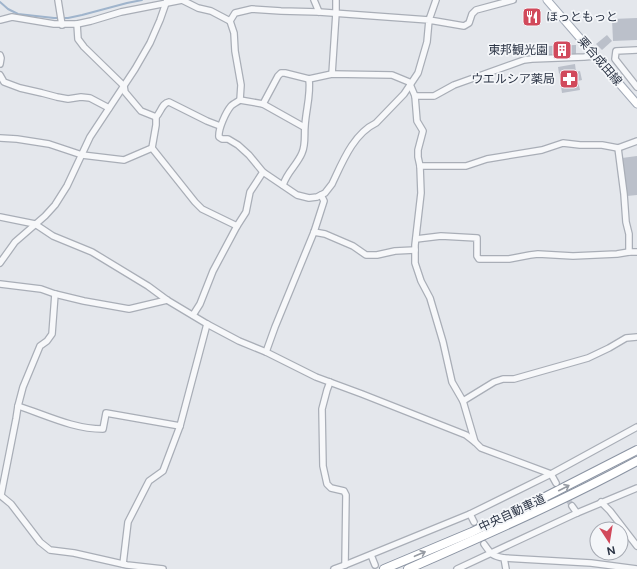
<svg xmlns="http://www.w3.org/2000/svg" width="637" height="569" font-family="Figtree,'Noto Sans JP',sans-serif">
	<rect width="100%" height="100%" fill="#e4e7ec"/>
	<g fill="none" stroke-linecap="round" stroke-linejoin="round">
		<polyline stroke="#9fb4cc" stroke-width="2" points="0,2 8,9 18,14 54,18 68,18 82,15 127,3 142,0"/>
	</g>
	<g fill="#bbc0ca">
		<polygon points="637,18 637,40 613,41 612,19"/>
		<polygon points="607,35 612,41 602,50 596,44"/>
		<polygon points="576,45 576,54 548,55 548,46"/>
		<polygon points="575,64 576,72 580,71 582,80 578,81 580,90 562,93 558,67"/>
		<polygon points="637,156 637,195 627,196 622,158"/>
	</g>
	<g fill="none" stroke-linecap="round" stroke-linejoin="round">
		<polyline stroke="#bfc3cb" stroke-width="5.5" stroke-dasharray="5.5 3" stroke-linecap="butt" points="559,486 572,506"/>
		<g stroke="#a9aeb7" stroke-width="8">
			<g id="minor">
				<polyline points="58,0 62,25"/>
				<polyline points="314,0 319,12"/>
				<path d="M 436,0 L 429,20 L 427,42 L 418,73 L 404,94 L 376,123 C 353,134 342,163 332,184 L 325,193 L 317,197 L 309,198 L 297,195 L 263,172 L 249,155 L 238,145 L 228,139 L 222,139 L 219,137 C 218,129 226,112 231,106 C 233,104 237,102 240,100 L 241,85 L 235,51 L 234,33 L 230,21 L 235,13 L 252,9 L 281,11 L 319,12 L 429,20 L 464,26 L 469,23 L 472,14 L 476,10 L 513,0"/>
				<polyline points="0,20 12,17 54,24 77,24 91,21 121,12 182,0 198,8 211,11 230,21"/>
				<polyline points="77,24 78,39 84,47 124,86 125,92 141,111 156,117"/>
				<polyline points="637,50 616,51 615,59 637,87"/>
				<polyline points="0,55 1,58 0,64"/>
				<polyline points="332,74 336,13 336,0"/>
				<polyline points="0,75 4,82 20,88 42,93 57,97 68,99 81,97 90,98 109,108"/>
				<polyline points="415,96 434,96 454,85 524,60 532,59 584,57 595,56"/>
				<polyline points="240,100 263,104 278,76 281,73 285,73 309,79 332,74 392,75 409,82 415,96 417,121 423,131 418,150 418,157 420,166 421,193 415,245 415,263 421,281 430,298 443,342 452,382 463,401 475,442"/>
				<polyline points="263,104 304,127"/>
				<path d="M 220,126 L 207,121 L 169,102 C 162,103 161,112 156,117 L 156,125 L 152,148 L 195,202 L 202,209 L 237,226"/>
				<polyline points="0,138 17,139 49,144 82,155 124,160 152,148"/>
				<polyline points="618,148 624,194 626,222 629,234 629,252 637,252"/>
				<polyline points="420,166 466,166 487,159 542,150 563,143 580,145 602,145 618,148 637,141"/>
				<path d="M 283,185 C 287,172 297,165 302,153 C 306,144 304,135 305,126 C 306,109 311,95 309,79"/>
				<polyline points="0,217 35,224 53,236 92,252 148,286 167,300 207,324 239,341 266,352 316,377 362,394 466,435 475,442 481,448 551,474 556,483"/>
				<polyline points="314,232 325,234 353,246 366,255 377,255 395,251 415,250"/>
				<polyline points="416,239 441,236 477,238 477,256 479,259 509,259 530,255 538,254 573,256 617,254 629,252"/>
				<polyline points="0,263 15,242 45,216 55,205 67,186 90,137 135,69 150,43 160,20 167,0"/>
				<polyline points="0,284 41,289 55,294 84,301 129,309 167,300"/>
				<polyline points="193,315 200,304 213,271 237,226 246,212 250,192 263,172"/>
				<polyline points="266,352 275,327 314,232 324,201 321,195"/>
				<polyline points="330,382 327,390 322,409 323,466 327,484 331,488 344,491 346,495 345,565"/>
				<polyline points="463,401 494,382 503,379 514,379 588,358 609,348 626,338 637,337"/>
				<path d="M 18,406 C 46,415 73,429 103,429 L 106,413 L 180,426"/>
				<polyline points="0,495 11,504 40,542 50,550 74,553 127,565 163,569"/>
				<polyline points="1,495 16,419 18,406 23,387 40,346 47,341 52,334 55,294"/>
				<polyline points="601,502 610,511 637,546"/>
				<polyline points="572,506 577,513"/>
				<polyline points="470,514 474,522"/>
				<path d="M 484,544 C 491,554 492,556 504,558 L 506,569"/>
				<polyline points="371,555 375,565"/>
				<polyline points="504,558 591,563 637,569"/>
				<polyline points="123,564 128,522 149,481 163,471 180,426 207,324"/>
				<polyline points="334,569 345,565 470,514 551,474 637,427"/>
				<polyline points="457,569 577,513 637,488"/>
			</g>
		</g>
		<g stroke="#a3abb8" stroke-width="9">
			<polyline id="major" points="547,0 637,104"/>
		</g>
		<g stroke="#8b94a3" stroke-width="10">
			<g id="highway">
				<polyline points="384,569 472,532 545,497 637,450"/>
				<path d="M 408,569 C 485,535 563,501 637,461"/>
			</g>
		</g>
		<use href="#minor" stroke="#f7f8fa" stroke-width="5.5"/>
		<use href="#major" stroke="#fff" stroke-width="7"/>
		<use href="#highway" stroke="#fff" stroke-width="8"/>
	</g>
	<defs><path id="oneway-shaft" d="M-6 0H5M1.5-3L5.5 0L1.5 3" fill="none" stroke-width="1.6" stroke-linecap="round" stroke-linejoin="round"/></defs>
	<g stroke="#959aa2">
		<use href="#oneway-shaft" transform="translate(564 488) rotate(-27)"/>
		<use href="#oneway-shaft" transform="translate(420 554) rotate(-23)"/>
	</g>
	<defs>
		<g id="restaurant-square" transform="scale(1)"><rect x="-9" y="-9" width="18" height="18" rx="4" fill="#d1495b" stroke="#f4f6f9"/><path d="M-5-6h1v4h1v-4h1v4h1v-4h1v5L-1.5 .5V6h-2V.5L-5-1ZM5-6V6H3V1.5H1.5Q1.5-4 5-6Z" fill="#fff"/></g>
		<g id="building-square" transform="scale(1)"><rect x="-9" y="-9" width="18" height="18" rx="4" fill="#d1495b" stroke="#f4f6f9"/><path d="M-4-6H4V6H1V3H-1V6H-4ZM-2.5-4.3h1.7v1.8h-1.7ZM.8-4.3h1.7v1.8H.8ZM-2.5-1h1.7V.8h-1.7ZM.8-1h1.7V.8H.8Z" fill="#fff"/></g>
		<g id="pharmacy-square" transform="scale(1)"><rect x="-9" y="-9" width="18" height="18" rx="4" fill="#d1495b" stroke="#f4f6f9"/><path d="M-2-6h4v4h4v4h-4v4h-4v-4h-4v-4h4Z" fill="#fff"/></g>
	</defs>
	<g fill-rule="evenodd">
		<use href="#restaurant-square" x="532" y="17"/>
		<use href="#building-square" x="562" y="50"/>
		<use href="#pharmacy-square" x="569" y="79"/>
	</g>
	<g text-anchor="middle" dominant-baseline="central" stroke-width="3.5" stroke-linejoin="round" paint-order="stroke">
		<g font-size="12" fill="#2b3445" stroke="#f4f6f9" text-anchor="end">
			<text x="546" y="17" text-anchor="start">ほっともっと</text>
			<text x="548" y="50">東邦観光園</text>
			<text x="555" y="79">ウエルシア薬局</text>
		</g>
		<g font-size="12" fill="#2b3445" stroke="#f4f6f9">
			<text transform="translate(600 61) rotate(49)">栗合成田線</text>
			<text transform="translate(512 513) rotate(-25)">中央自動車道</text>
		</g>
	</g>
	<g transform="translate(609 541) rotate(168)"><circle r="19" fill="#f4f6f9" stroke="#a4a8b1"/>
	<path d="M0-3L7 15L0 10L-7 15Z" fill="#d1495b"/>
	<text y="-6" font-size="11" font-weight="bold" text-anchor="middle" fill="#2b3445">N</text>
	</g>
</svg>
